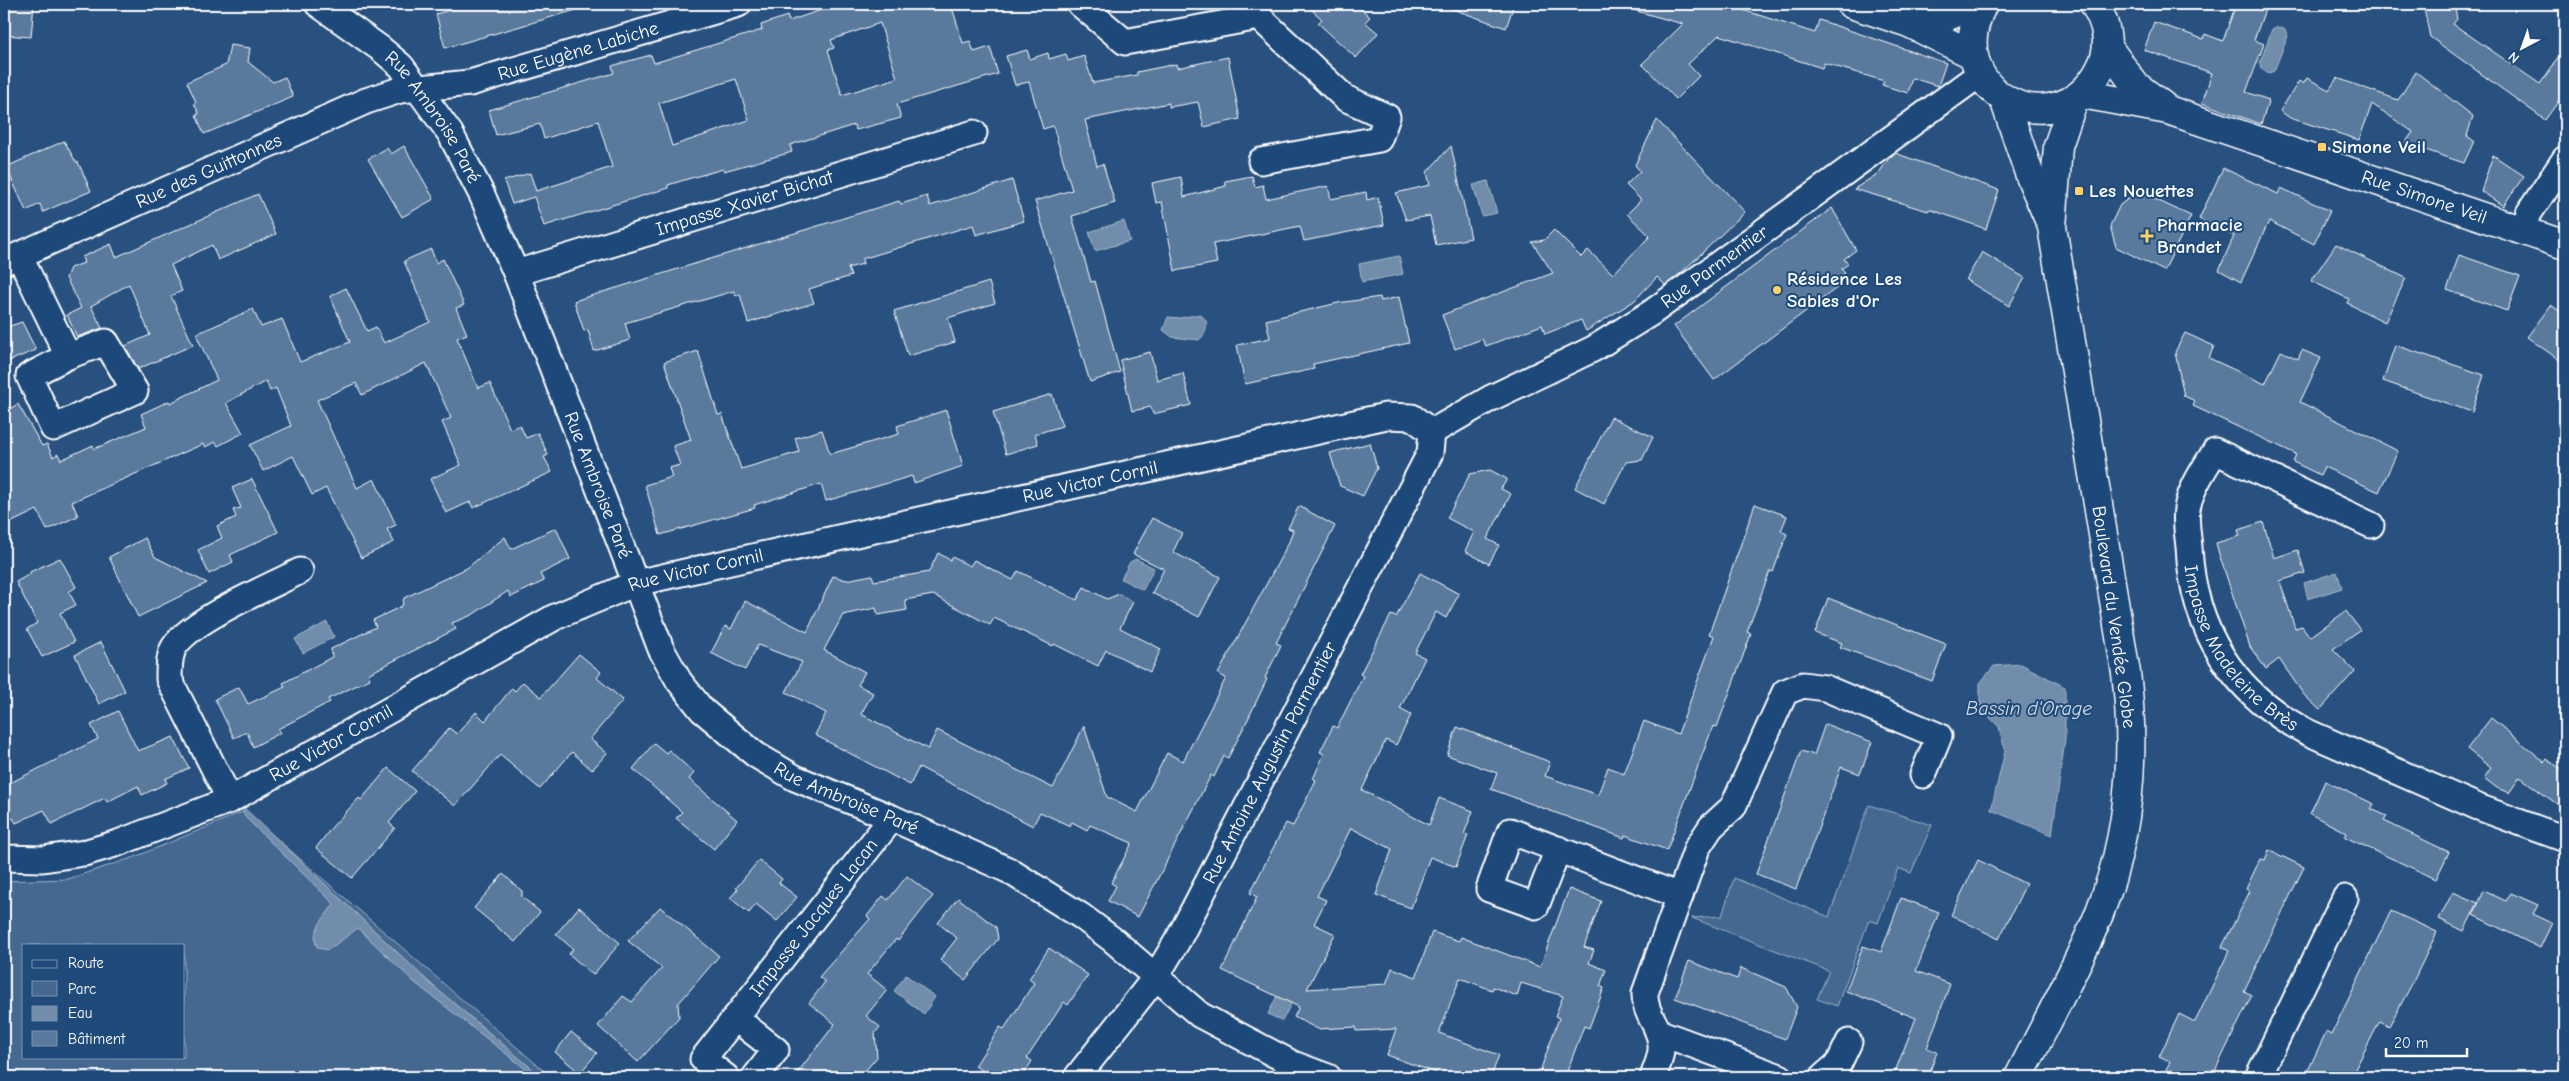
<svg xmlns="http://www.w3.org/2000/svg" width="2569" height="1081" font-family="'Comic Neue',sans-serif">
	<rect width="100%" height="100%" fill="#28517f"/>
	<filter id="ink" filterUnits="userSpaceOnUse"><feTurbulence type="fractalNoise" baseFrequency=".02" numOctaves="2"/><feDisplacementMap in="SourceGraphic" scale="10" xChannelSelector="R" yChannelSelector="G"/><feConvolveMatrix kernelMatrix="1 2 1 2 8 2 1 2 1" color-interpolation-filters="sRGB"/></filter>
	<g filter="url(#ink)">
		<g fill="#446890" stroke="#a2b4c8" fill-rule="evenodd">
			<polygon points="1869,805 1932,825 1911,873 1898,868 1878,923 1869,920 1837,1006 1817,999 1829,971 1692,918 1722,916 1734,878 1829,917"/>
			<path d="M 245,811 L 551,1077 L 4,1077 L 4,881 L 68,879 L 135,857 ZM 24,945 L 184,945 L 184,1057 L 24,1057 Z"/>
		</g>
		<g fill="#718dab" stroke="#aabbcd">
			<polygon points="2276,27 2284,29 2288,36 2274,71 2269,73 2261,69 2260,63 2272,29"/>
			<polygon points="1488,181 1497,213 1482,216 1473,185"/>
			<polygon points="1124,221 1130,241 1095,251 1089,232"/>
			<polygon points="1399,256 1403,274 1362,282 1359,264"/>
			<path d="M 1200,314 L 1206,320 C 1207,329 1206,334 1199,340 L 1172,337 L 1163,330 L 1168,317 L 1180,318 Z"/>
			<polygon points="1136,559 1154,568 1143,590 1121,579 1130,562"/>
			<polygon points="2337,572 2342,588 2308,599 2304,583"/>
			<polygon points="327,622 334,637 303,653 295,639"/>
			<polygon points="2021,664 2065,687 2065,740 2052,835 1991,810 2005,751 1999,727 1980,707 1980,683 1994,666"/>
			<path d="M 240,804 L 431,984 L 542,1077 L 536,1077 L 414,982 L 358,928 L 328,950 L 318,948 C 308,933 326,916 334,904 L 245,817 Z"/>
			<polygon points="906,975 935,997 924,1014 894,991"/>
			<polygon points="1286,978 1301,985 1282,1021 1268,1014"/>
		</g>
		<g fill="#5a7a9d" stroke="#fff" fill-rule="evenodd">
			<polygon points="4,4 34,4 31,37 4,35"/>
			<polygon points="471,4 575,4 576,10 445,48 436,14"/>
			<path d="M 839,4 L 951,4 L 963,43 L 970,41 L 974,52 L 990,47 L 998,74 L 897,104 L 901,118 L 856,130 L 854,125 L 790,145 L 792,152 L 724,171 L 723,169 L 691,178 L 668,185 L 668,188 L 544,226 L 534,197 L 512,204 L 504,181 L 530,173 L 536,191 L 612,167 L 598,121 L 544,139 L 540,124 L 496,135 L 489,110 L 614,73 L 612,66 L 625,62 L 651,55 L 654,63 L 762,30 L 761,25 L 787,16 L 789,21 ZM 880,23 L 897,78 L 842,95 L 828,50 L 834,48 L 831,40 ZM 736,79 L 749,120 L 672,146 L 659,103 Z"/>
			<polygon points="1305,4 1356,4 1370,17 1365,22 1378,33 1356,58 1318,23 1322,19"/>
			<polygon points="1448,4 1514,4 1506,28 1447,7"/>
			<polygon points="1634,4 1724,4 1815,33 1819,20 1946,63 1938,86 1912,78 1908,93 1882,85 1884,81 1824,63 1822,68 1719,35 1688,64 1699,76 1676,99 1642,64 1683,24 1633,10"/>
			<polygon points="2236,4 2267,4 2254,40 2264,44 2246,92 2269,100 2261,124 2202,103 2212,73 2144,50 2154,22 2203,39 2205,34 2223,41"/>
			<polygon points="2423,4 2454,4 2457,19 2453,24 2540,84 2565,48 2565,92 2545,120 2430,37"/>
			<polygon points="230,45 250,48 248,62 273,82 285,77 293,97 204,134 196,115 199,114 194,103 196,102 187,82 226,65"/>
			<polygon points="1027,50 1030,59 1048,53 1049,59 1066,54 1068,61 1084,56 1093,83 1137,75 1137,72 1176,64 1177,68 1228,57 1240,119 1204,127 1198,102 1169,107 1169,103 1085,120 1097,166 1103,164 1115,203 1072,216 1091,282 1095,281 1120,372 1090,382 1035,201 1072,190 1053,126 1043,129 1029,82 1015,85 1006,56"/>
			<polygon points="2416,72 2473,116 2467,136 2474,141 2464,163 2405,143 2413,132 2372,104 2359,140 2290,118 2280,111 2299,81 2303,84 2307,78 2329,90 2337,78 2398,100"/>
			<polygon points="1657,120 1745,212 1680,274 1665,285 1657,277 1634,301 1586,331 1581,320 1545,334 1542,325 1486,346 1482,339 1455,349 1442,315 1553,273 1532,242 1544,240 1554,230 1581,257 1588,250 1613,274 1650,236 1627,214 1641,200 1626,185 1640,171 1635,165"/>
			<polygon points="64,141 76,162 78,162 91,191 43,212 40,204 26,211 6,167"/>
			<polygon points="404,146 434,199 402,217 368,159 387,148 391,154"/>
			<polygon points="1451,146 1471,238 1436,245 1430,216 1406,220 1396,193 1430,185 1427,172"/>
			<polygon points="1895,153 1999,190 1986,229 1929,209 1928,211 1854,189 1879,173 1889,158"/>
			<polygon points="2493,155 2524,176 2503,206 2481,191"/>
			<polygon points="2223,168 2278,194 2281,188 2330,211 2314,244 2269,221 2241,282 2219,270 2234,236 2199,219"/>
			<polygon points="1252,176 1255,187 1263,185 1266,199 1328,186 1331,199 1366,192 1367,200 1378,197 1384,225 1304,241 1300,226 1213,244 1217,263 1175,271 1162,202 1156,203 1152,183 1181,177 1184,197 1226,186 1225,181"/>
			<polygon points="1012,180 1024,221 976,235 973,225 862,259 863,264 848,268 851,276 809,289 814,303 748,323 740,294 736,296 734,291 625,323 630,340 594,351 588,330 584,331 574,301 899,201 901,204 927,196 930,206"/>
			<polygon points="258,194 276,234 218,260 212,245 171,265 182,291 171,296 193,345 138,369 125,346 150,335 129,284 91,306 102,328 77,337 67,315 81,308 66,278 70,268 84,263 82,257 111,244 116,257"/>
			<polygon points="2140,194 2148,196 2191,216 2164,271 2116,247 2110,226 2120,205 2132,196"/>
			<polygon points="1832,208 1856,250 1844,259 1848,264 1841,269 1845,273 1835,282 1838,287 1714,380 1674,326"/>
			<polygon points="2336,244 2406,278 2385,322 2347,303 2349,299 2311,281"/>
			<polygon points="431,249 436,263 443,259 464,305 456,308 467,334 457,338 478,388 490,383 510,429 520,425 526,438 538,433 548,455 544,457 552,472 473,508 470,502 446,513 430,479 461,465 442,422 451,418 426,363 362,395 356,383 317,400 357,488 374,479 396,525 387,529 394,542 361,558 326,488 312,495 293,456 263,471 250,445 291,426 276,388 270,391 266,381 226,403 243,433 218,446 215,442 205,447 203,444 72,502 78,516 47,530 37,510 4,526 4,412 18,404 42,446 47,444 53,457 58,454 61,460 93,445 94,449 146,427 141,414 169,401 170,403 217,380 196,334 253,309 261,327 282,319 300,362 350,342 330,296 346,288 367,331 376,327 384,343 430,322 404,261"/>
			<polygon points="1982,252 2025,278 2009,306 1966,280"/>
			<polygon points="2459,255 2520,276 2507,311 2447,290"/>
			<polygon points="989,282 995,303 948,318 955,342 908,356 894,311"/>
			<polygon points="1380,297 1381,301 1399,297 1409,343 1313,364 1314,369 1245,384 1237,345 1270,338 1266,320 1338,303"/>
			<polygon points="2551,305 2565,315 2565,364 2527,337"/>
			<polygon points="22,322 36,350 4,363 4,328"/>
			<polygon points="2185,333 2214,346 2209,358 2265,384 2281,351 2298,359 2302,350 2321,358 2300,402 2398,451 2379,492 2324,467 2320,475 2293,462 2296,454 2193,406 2195,401 2184,396 2175,352"/>
			<polygon points="2395,345 2484,375 2472,412 2383,381"/>
			<polygon points="698,351 718,415 722,414 741,469 799,452 795,438 822,430 830,454 899,434 897,426 946,410 963,466 914,483 912,476 826,501 821,484 754,505 755,508 660,535 645,485 672,477 669,468 680,465 673,446 691,440 664,362"/>
			<polygon points="1150,352 1157,380 1183,373 1191,405 1153,414 1151,407 1132,411 1120,360"/>
			<polygon points="1052,394 1062,426 1035,434 1038,444 1006,454 993,412"/>
			<polygon points="1611,417 1653,437 1642,460 1626,462 1604,504 1575,488"/>
			<polygon points="1370,443 1377,468 1363,496 1340,486 1330,453"/>
			<polygon points="1490,470 1507,479 1501,489 1511,494 1487,539 1499,545 1489,564 1465,551 1474,532 1447,518 1470,474"/>
			<polygon points="252,479 278,532 230,555 233,562 209,574 198,550 222,538 217,526 236,517 233,510 241,508 232,488"/>
			<polygon points="1755,504 1787,516 1781,531 1787,534 1773,572 1770,571 1747,632 1751,634 1717,727 1713,726 1667,850 1625,835 1624,838 1491,789 1497,773 1447,755 1457,727 1550,762 1545,776 1598,795 1608,767 1624,774 1644,721 1678,734 1714,636 1709,634"/>
			<polygon points="1299,506 1335,526 1276,643 1281,645 1265,678 1267,679 1248,719 1228,758 1224,756 1214,777 1211,775 1138,917 1108,901 1116,886 1111,883 1132,843 1090,825 1087,830 1072,822 1070,826 1040,812 1033,826 919,767 910,785 815,735 826,713 786,692 802,662 758,645 745,670 711,653 725,626 731,629 745,601 807,632 833,576 846,580 872,575 874,581 929,572 938,553 950,560 952,557 970,566 974,560 1013,580 1018,571 1077,600 1084,587 1107,599 1119,594 1133,602 1120,628 1161,649 1150,672 1106,650 1098,666 1054,644 1053,646 994,618 990,625 933,595 905,600 907,610 878,615 876,608 843,615 824,650 865,672 858,685 873,693 861,714 928,749 937,730 1053,788 1084,726 1107,797 1137,812 1167,753 1183,761 1226,678 1218,674 1289,542 1293,530 1288,528"/>
			<polygon points="1152,518 1182,533 1173,552 1220,577 1199,617 1152,593 1164,569 1133,554"/>
			<polygon points="2263,522 2274,558 2298,550 2305,573 2280,581 2295,628 2302,626 2310,637 2346,611 2360,630 2333,649 2355,671 2320,710 2304,695 2279,659 2266,669 2250,647 2219,554 2216,543 2240,536 2238,530"/>
			<polygon points="556,528 570,559 540,574 544,581 511,597 508,591 472,615 452,623 456,629 368,674 370,679 328,699 330,702 278,729 280,733 253,747 247,732 234,738 215,699 239,687 248,704 285,687 283,683 332,657 331,649 376,627 373,620 402,606 404,598 467,568 505,537 511,549"/>
			<polygon points="145,538 155,557 207,583 138,617 109,557"/>
			<polygon points="60,558 76,587 69,592 76,605 60,613 74,642 42,657 27,629 37,623 16,582 30,574 30,572"/>
			<polygon points="1420,573 1459,594 1446,618 1436,612 1415,653 1425,658 1400,709 1411,715 1396,745 1386,740 1362,790 1429,825 1439,798 1473,811 1464,834 1468,835 1456,867 1430,857 1411,908 1376,895 1392,849 1351,828 1317,896 1326,900 1314,924 1335,934 1307,989 1386,984 1392,968 1416,977 1432,932 1459,941 1461,937 1540,967 1569,889 1601,901 1584,947 1594,950 1589,963 1606,970 1600,986 1604,988 1589,1028 1584,1026 1565,1077 1538,1077 1559,1018 1555,1016 1563,996 1521,983 1517,996 1493,987 1492,990 1460,978 1439,1033 1499,1055 1491,1077 1447,1077 1387,1055 1396,1029 1356,1031 1356,1027 1318,1029 1294,1017 1299,1007 1222,970 1257,897 1250,893 1286,823 1293,826 1316,780 1313,779 1324,754 1320,752 1333,726 1337,728 1363,676 1360,674 1391,615 1396,617"/>
			<polygon points="1828,598 1946,644 1932,681 1840,647 1842,643 1815,633"/>
			<polygon points="101,642 125,691 99,704 75,655"/>
			<polygon points="579,654 601,672 597,678 623,700 590,739 607,753 592,770 572,752 540,789 500,755 455,806 412,771 449,728 457,734 476,712 485,721 512,688 515,691 523,682 541,697"/>
			<polygon points="118,711 138,751 173,737 189,768 165,779 167,783 142,795 138,786 107,802 105,798 52,824 44,810 16,823 13,818 4,823 4,786 98,739 91,725"/>
			<polygon points="2491,718 2545,762 2547,759 2565,772 2565,810 2520,777 2509,793 2497,788 2484,778 2491,768 2467,749"/>
			<polygon points="1825,724 1872,742 1860,774 1841,767 1796,889 1756,874 1801,751 1814,755"/>
			<polygon points="654,743 666,753 669,750 694,773 689,779 737,820 714,849 676,818 682,812 633,769"/>
			<polygon points="388,768 415,791 389,823 395,828 352,878 316,848 332,827 359,798 361,800"/>
			<polygon points="2325,781 2374,804 2371,809 2387,816 2384,821 2449,852 2436,879 2345,837 2347,833 2310,814"/>
			<polygon points="2269,850 2304,867 2244,991 2252,995 2212,1077 2162,1077 2170,1062 2159,1057 2179,1014 2195,1022 2229,951 2222,947 2250,891 2246,889 2260,859 2265,860"/>
			<polygon points="759,860 782,879 779,883 797,897 777,921 756,904 749,913 730,898 738,889 736,888"/>
			<polygon points="1978,860 2026,884 1999,939 1951,915"/>
			<polygon points="503,874 522,891 522,897 540,912 515,942 474,908"/>
			<polygon points="907,876 933,896 898,941 896,939 867,974 887,990 866,1016 880,1027 875,1033 877,1057 860,1077 794,1077 835,1024 809,1003 825,982 819,977 870,919 867,916 883,896 888,900"/>
			<polygon points="2484,891 2506,901 2511,893 2538,905 2533,914 2552,923 2540,948 2473,915"/>
			<polygon points="2453,892 2478,903 2464,931 2439,919"/>
			<polygon points="958,898 996,927 998,939 965,980 940,960 957,938 938,923"/>
			<polygon points="1901,898 1939,912 1916,971 1950,984 1927,1048 1937,1052 1928,1077 1893,1077 1916,1018 1846,991 1863,946 1881,952"/>
			<polygon points="579,907 620,943 593,975 569,954 573,949 556,934"/>
			<polygon points="660,907 719,956 678,1004 679,1017 638,1062 598,1026 623,996 632,1002 662,968 628,941"/>
			<polygon points="2391,911 2437,932 2412,984 2389,1026 2380,1021 2351,1077 2305,1077 2326,1032 2331,1035"/>
			<polygon points="1049,948 1088,975 1068,1005 1064,1002 1027,1058 1032,1061 1022,1077 993,1077 975,1066 1000,1027 1004,1029 1034,983 1029,979"/>
			<polygon points="1689,961 1737,979 1741,968 1786,987 1797,1007 1785,1039 1675,998"/>
			<polygon points="571,1032 597,1053 580,1073 555,1052"/>
		</g>
		<g fill="none" stroke-linecap="round" stroke-linejoin="round">
			<g stroke="#fff" stroke-width="29">
				<g id="minor">
					<path id="s1" d="M 318,4 L 381,49 L 401,66 L 450,133 L 482,195 L 516,273 L 661,649 L 679,681 L 702,710 L 756,755 L 795,778 L 892,818 L 1008,870 L 1081,916 L 1113,940 L 1200,1015 L 1293,1064 L 1328,1077"/>
					<polyline points="1080,4 1125,42 1259,17 1345,98 1387,117 1379,139 1261,161"/>
					<polyline points="2523,231 2529,213 2565,159"/>
					<polyline points="19,255 68,356"/>
					<path id="s2" d="M 4,262 L 366,101 L 400,90 L 470,83 L 738,4"/>
					<path id="s3" d="M 516,273 L 974,133"/>
					<polygon points="106,342 135,391 53,428 29,376 68,356"/>
					<path id="s4" d="M 1432,432 L 1491,398 L 1593,349 L 1651,313 L 1980,74"/>
					<path id="s5" d="M 2371,525 L 2215,451 C 2205,468 2190,489 2187,509 C 2185,520 2188,536 2189,547 C 2193,630 2233,694 2307,732 L 2478,807 L 2565,839"/>
					<path d="M 230,800 L 169,679 C 169,669 169,658 173,649 C 187,621 270,587 300,571"/>
					<polyline points="1558,849 1536,906 1489,889 1510,831 1680,896"/>
					<path id="s6" d="M 4,858 L 43,859 L 84,853 L 118,843 L 230,800 L 555,617 L 636,583 L 1386,416 L 1412,417 L 1432,432"/>
					<polyline points="735,1018 776,1050 755,1077"/>
					<polyline points="1658,1032 1780,1077"/>
					<path id="s7" d="M 726,1077 L 703,1059 L 892,818"/>
					<path id="s8" d="M 1077,1077 L 1155,978 L 1179,938 L 1430,453 L 1432,432"/>
					<path d="M 1653,1077 C 1656,1068 1662,1056 1661,1046 C 1661,1025 1644,1016 1645,993 L 1697,848 L 1711,827 L 1733,807 L 1785,692 L 1803,685 L 1825,688 L 1939,736 L 1923,775"/>
					<polyline points="1823,1077 1839,1063 1849,1042"/>
					<polyline points="2258,1077 2345,898"/>
				</g>
			</g>
			<g stroke="#fff" stroke-width="31">
				<g id="secondary">
					<polyline points="1851,4 1909,23 1973,55"/>
					<path d="M 1983,4 C 1937,92 2057,152 2100,69 C 2112,47 2107,23 2094,4"/>
					<polyline points="1909,23 1945,17 1980,4"/>
					<polyline points="2107,46 2135,85 2163,106"/>
					<path id="s9" d="M 2082,94 L 2168,110 L 2565,245"/>
					<polyline points="2004,99 2030,176 2050,222"/>
					<path d="M 2019,1077 C 2046,1023 2076,970 2099,914 C 2130,836 2136,755 2126,673 L 2052,227 L 2058,146 L 2074,99"/>
				</g>
			</g>
			<use href="#minor" stroke="#1f4a7a" stroke-width="25"/>
			<use href="#secondary" stroke="#1f4a7a" stroke-width="28"/>
		</g>
	</g>
	<g fill="#ffd166" stroke="#1f4a7a" stroke-width="2">
		<rect x="2317" y="142" width="10" height="10" rx="2.5"/>
		<rect x="2074" y="186" width="10" height="10" rx="2.5"/>
		<path d="M2144.5 228.5h5v5h5v5h-5v5h-5v-5h-5v-5h5z"/>
		<circle cx="1777" cy="290" r="5"/>
	</g>
	<g text-anchor="middle" dominant-baseline="central" stroke-width="4" stroke-linejoin="round" paint-order="stroke">
		<g font-size="19" fill="#fff" stroke="#1f4a7a">
			<text stroke="none"><textPath href="#s2" startOffset="615">Rue Eugène Labiche</textPath></text>
			<text stroke="none"><textPath href="#s1" startOffset="164">Rue Ambroise Paré</textPath></text>
			<text stroke="none"><textPath href="#s2" startOffset="224">Rue des Guittonnes</textPath></text>
			<text stroke="none"><textPath href="#s9" startOffset="358">Rue Simone Veil</textPath></text>
			<text stroke="none"><textPath href="#s3" startOffset="239">Impasse Xavier Bichat</textPath></text>
			<text stroke="none"><textPath href="#s4" startOffset="328">Rue Parmentier</textPath></text>
			<text stroke="none"><textPath href="#s6" startOffset="1162">Rue Victor Cornil</textPath></text>
			<text stroke="none"><textPath href="#s1" startOffset="569">Rue Ambroise Paré</textPath></text>
			<text stroke="none"><textPath href="#s6" startOffset="758">Rue Victor Cornil</textPath></text>
			<text transform="translate(2114 617) rotate(82)">Boulevard du Vendée Globe</text>
			<text stroke="none"><textPath href="#s5" startOffset="394">Impasse Madeleine Brès</textPath></text>
			<text stroke="none"><textPath href="#s6" startOffset="352">Rue Victor Cornil</textPath></text>
			<text stroke="none"><textPath href="#s8" startOffset="370">Rue Antoine Augustin Parmentier</textPath></text>
			<text stroke="none"><textPath href="#s1" startOffset="989">Rue Ambroise Paré</textPath></text>
			<text stroke="none"><textPath href="#s7" startOffset="209">Impasse Jacques Lacan</textPath></text>
		</g>
		<g font-size="19" font-weight="bold" fill="#fff" stroke="#1f4a7a" text-anchor="start">
			<text x="2332" y="147">Simone Veil</text>
			<text x="2089" y="191">Les Nouettes</text>
			<text x="2157" y="225">Pharmacie<tspan x="2157" dy="22">Brandet</tspan></text>
			<text x="1787" y="279">Résidence Les<tspan x="1787" dy="22">Sables d'Or</tspan></text>
		</g>
		<g font-size="20" font-style="italic" fill="#d4dde6" stroke="#1f4a7a">
			<text x="2029" y="708">Bassin d'Orage</text>
		</g>
	</g>
	<rect width="2569" height="1081" fill="none" stroke="#1f4a7a" stroke-width="20"/>
	<rect x="10" y="10" width="2549" height="1061" fill="none" stroke="#fff" stroke-width="2" filter="url(#ink)"/>
	<rect x="22" y="944" width="162" height="115" fill="#1f4a7a" stroke="#7992af"/>
	<rect x="32" y="960" width="25" height="8" fill="#1f4a7a" stroke="#7992af"/>
	<text x="68" y="968" font-size="15" fill="#ffffff">Route</text>
	<rect x="32" y="981" width="25" height="15" fill="#446890" stroke="#7992af"/>
	<text x="68" y="994" font-size="15" fill="#ffffff">Parc</text>
	<rect x="32" y="1006" width="25" height="15" fill="#718dab" stroke="#7992af"/>
	<text x="68" y="1018" font-size="15" fill="#ffffff">Eau</text>
	<rect x="32" y="1031" width="25" height="15" fill="#5a7a9d" stroke="#7992af"/>
	<text x="68" y="1044" font-size="15" fill="#ffffff">Bâtiment</text>
	<g transform="translate(2522 48) rotate(221)" stroke="#1f4a7a" stroke-width="4" paint-order="stroke">
	<path d="M0-4L9 19L0 12L-9 19Z" fill="#ffffff"/>
	<text y="-8" font-size="14" font-weight="bold" text-anchor="middle" fill="#ffffff">N</text>
	</g>
	<path d="M2386 1048v8h81v-8" fill="none" stroke="#ffffff" stroke-width="2.5"/>
	<text x="2394" y="1048" font-size="15" fill="#ffffff" stroke="#1f4a7a" stroke-width="4" paint-order="stroke">20 m</text>
</svg>
